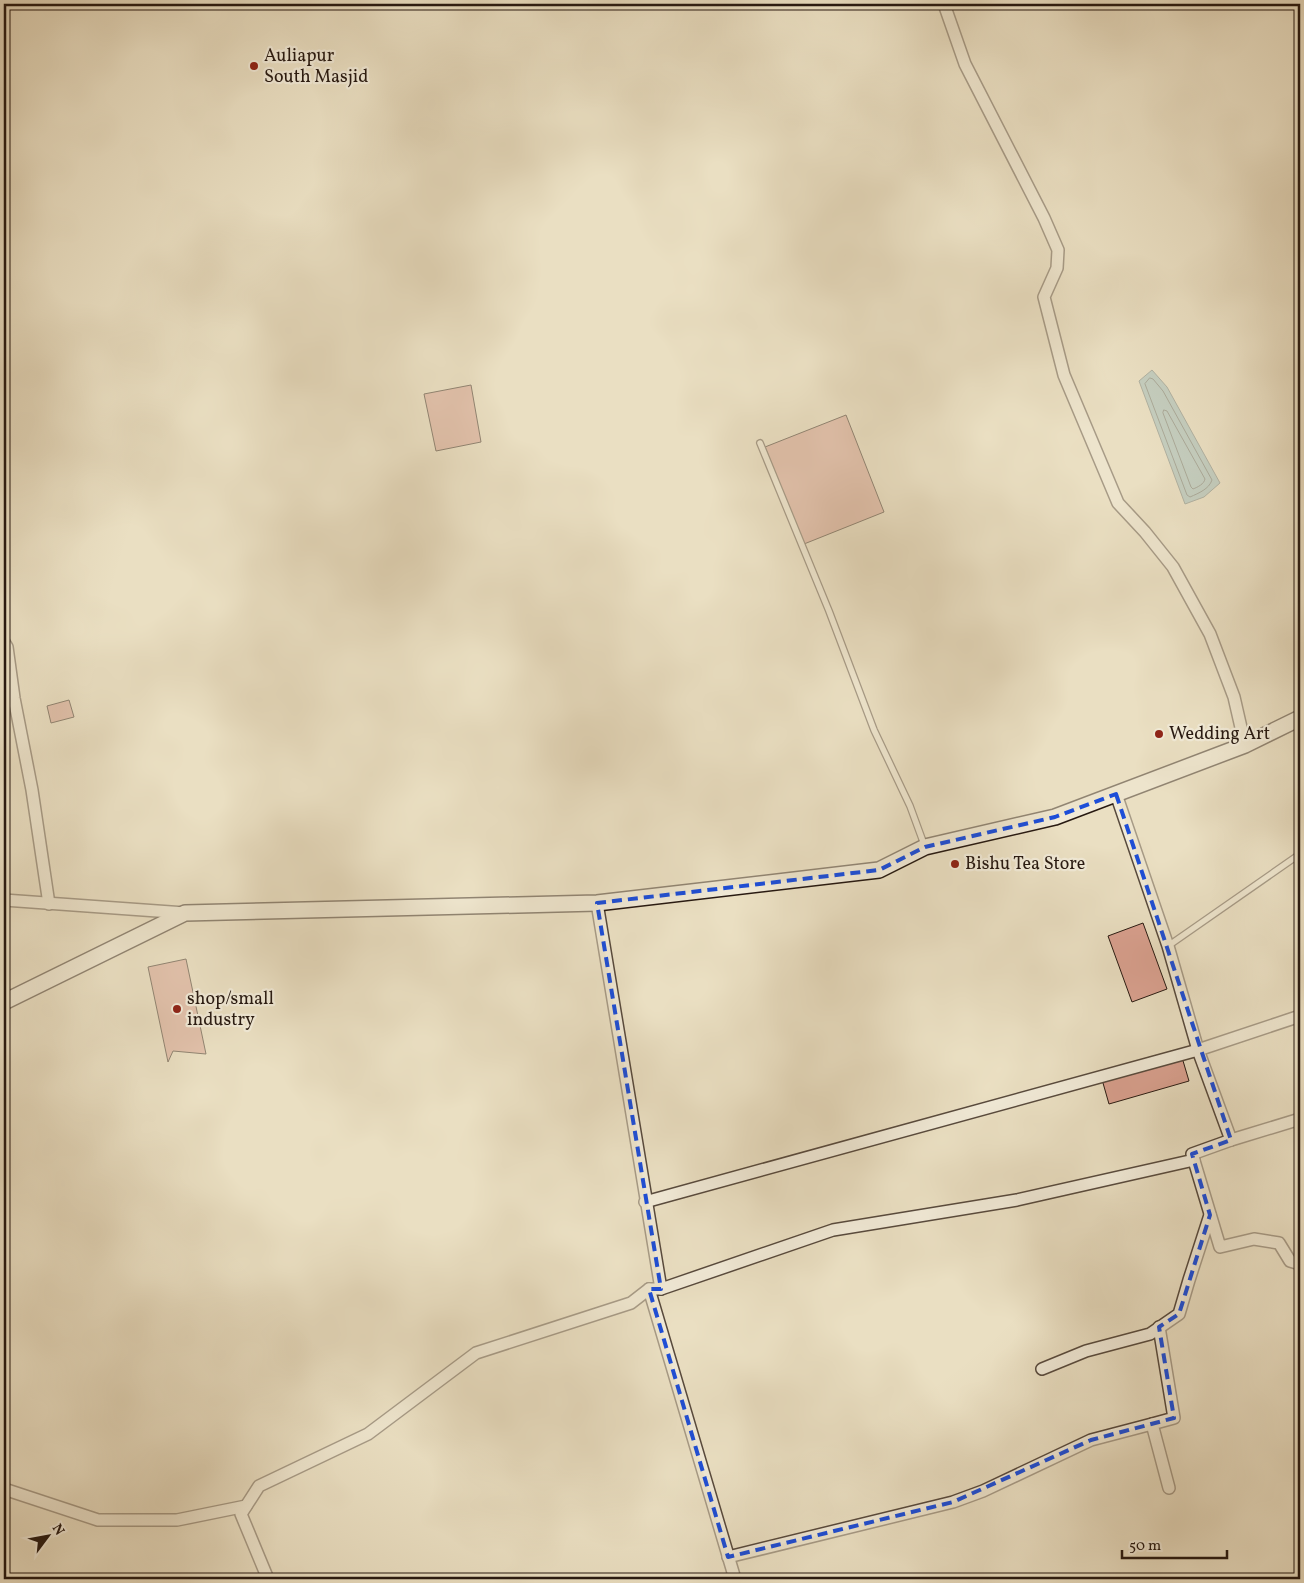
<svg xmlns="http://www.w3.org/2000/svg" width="1304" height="1583" font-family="Vollkorn,serif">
	<rect width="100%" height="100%" fill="#eadfc2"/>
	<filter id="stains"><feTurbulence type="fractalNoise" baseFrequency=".004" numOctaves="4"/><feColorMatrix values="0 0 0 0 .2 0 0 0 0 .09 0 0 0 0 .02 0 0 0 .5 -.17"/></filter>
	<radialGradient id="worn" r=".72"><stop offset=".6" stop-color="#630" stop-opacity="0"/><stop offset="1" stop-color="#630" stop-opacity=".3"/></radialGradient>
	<polygon fill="#9abbbb" stroke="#6c7a77" points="1152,370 1167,387 1220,483 1204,497 1185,504 1139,381"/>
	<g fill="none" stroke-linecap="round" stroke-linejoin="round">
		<g stroke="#606a66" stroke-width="1">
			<path d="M 1150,378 L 1153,379 L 1163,391 L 1212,480 C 1209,489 1199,493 1190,497 L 1187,495 L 1145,384 Z"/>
			<path d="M 1164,410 L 1167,411 L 1205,479 C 1204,484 1198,487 1193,489 L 1191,487 L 1163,413 Z"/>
		</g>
	</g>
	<g fill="#daa190" stroke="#271911">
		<polygon points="471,385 481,442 436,451 424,394"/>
		<polygon points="846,415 884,512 804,544 765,447"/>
		<polygon points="69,700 74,717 51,723 47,706"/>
		<polygon points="1143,923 1167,989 1132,1002 1108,936"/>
		<polygon points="186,959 206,1054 173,1051 168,1062 148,967"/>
		<polygon points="1181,1054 1189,1081 1109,1104 1101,1076"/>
	</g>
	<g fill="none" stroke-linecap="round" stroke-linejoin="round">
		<g stroke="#584a3d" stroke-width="8">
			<g id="service">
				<polyline points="760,443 829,611 874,730 910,806 925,847"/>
				<polyline points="1168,946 1300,854"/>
			</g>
		</g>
		<g stroke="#584a3d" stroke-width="14">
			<g id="minor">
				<polyline points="944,4 965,64 1044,218 1058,250 1057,268 1044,297 1064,375 1118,503 1145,532 1173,567 1210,634 1234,697 1245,745"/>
				<polyline points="4,642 7,647 14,698 32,790 49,904"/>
				<polyline points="1116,794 1168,946 1198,1050 1231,1140"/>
				<polyline points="4,900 185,913"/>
				<polyline points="597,903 661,1289"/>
				<polyline points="1300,1119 1231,1140 1192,1154 1220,1247 1254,1239 1279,1243 1290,1261 1300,1264"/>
				<polyline points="645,1202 1198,1050 1300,1016"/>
				<polyline points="649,1289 735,1579"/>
				<polyline points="1159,1327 1174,1418 1152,1424 1169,1488"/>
				<polyline points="1042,1369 1086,1351 1150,1334 1179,1314 1189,1280 1210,1215"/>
				<polyline points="4,1489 98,1520 177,1520 246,1506"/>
				<polyline points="728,1557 953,1502 983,1491 1091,1440 1152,1424"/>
				<polyline points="268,1579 241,1514 259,1486 368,1434 476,1353 631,1303 649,1289 661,1289 833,1230 1017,1200 1194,1160"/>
			</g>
		</g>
		<g stroke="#271911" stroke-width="18">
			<polyline id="secondary" points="4,1002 185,913 597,903 879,870 925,847 1055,817 1245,745 1300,718"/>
		</g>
		<use href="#service" stroke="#f1ead7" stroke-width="5.5"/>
		<use href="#minor" stroke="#f1ead7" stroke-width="11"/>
		<use href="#secondary" stroke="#f1ead7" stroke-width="15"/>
	</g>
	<path d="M0 0H1304V1583H0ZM 1116,794 L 1231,1140 L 1192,1154 L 1210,1215 L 1179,1314 L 1159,1327 L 1174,1418 L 1091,1440 L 953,1502 L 728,1557 L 649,1289 L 661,1289 L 597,903 L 879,870 L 925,847 L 1055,817 Z" fill="#eadfc2" fill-opacity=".55" fill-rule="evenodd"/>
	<path fill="none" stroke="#1d4ed8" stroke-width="4" stroke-dasharray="10 6" stroke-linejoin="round" d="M 1116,794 L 1231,1140 L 1192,1154 L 1210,1215 L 1179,1314 L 1159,1327 L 1174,1418 L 1091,1440 L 953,1502 L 728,1557 L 649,1289 L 661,1289 L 597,903 L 879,870 L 925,847 L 1055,817 Z"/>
	<g fill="#8f2418" stroke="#f1ead7" stroke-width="2">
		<circle cx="254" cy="66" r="5"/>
		<circle cx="1159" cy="734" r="5"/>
		<circle cx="955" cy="864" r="5"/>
		<circle cx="177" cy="1009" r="5"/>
	</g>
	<g text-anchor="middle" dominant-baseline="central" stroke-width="4.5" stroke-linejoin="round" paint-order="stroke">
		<g font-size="18" fill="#271911" stroke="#f1ead7" text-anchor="start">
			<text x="264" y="56">Auliapur<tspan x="264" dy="21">South Masjid</tspan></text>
			<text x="1169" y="734">Wedding Art</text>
			<text x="965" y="864">Bishu Tea Store</text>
			<text x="187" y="999">shop/small<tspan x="187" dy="21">industry</tspan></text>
		</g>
	</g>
	<rect width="1304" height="1583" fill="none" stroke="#eadfc2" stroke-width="20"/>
	<rect x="5" y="5" width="1294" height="1573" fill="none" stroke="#271911" stroke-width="2.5"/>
	<rect x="10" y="10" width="1284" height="1563" fill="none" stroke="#271911"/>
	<g transform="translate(48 1536) rotate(58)" stroke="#f1ead7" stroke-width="4" paint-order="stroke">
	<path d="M0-4L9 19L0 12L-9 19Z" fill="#271911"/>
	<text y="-8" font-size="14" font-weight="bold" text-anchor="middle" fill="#271911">N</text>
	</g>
	<path d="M1122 1550v8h105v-8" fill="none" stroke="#271911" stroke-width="2.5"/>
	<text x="1129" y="1550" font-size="15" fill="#271911" stroke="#f1ead7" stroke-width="4" paint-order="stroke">50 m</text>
	<rect width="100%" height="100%" filter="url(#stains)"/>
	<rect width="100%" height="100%" fill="url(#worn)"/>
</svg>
